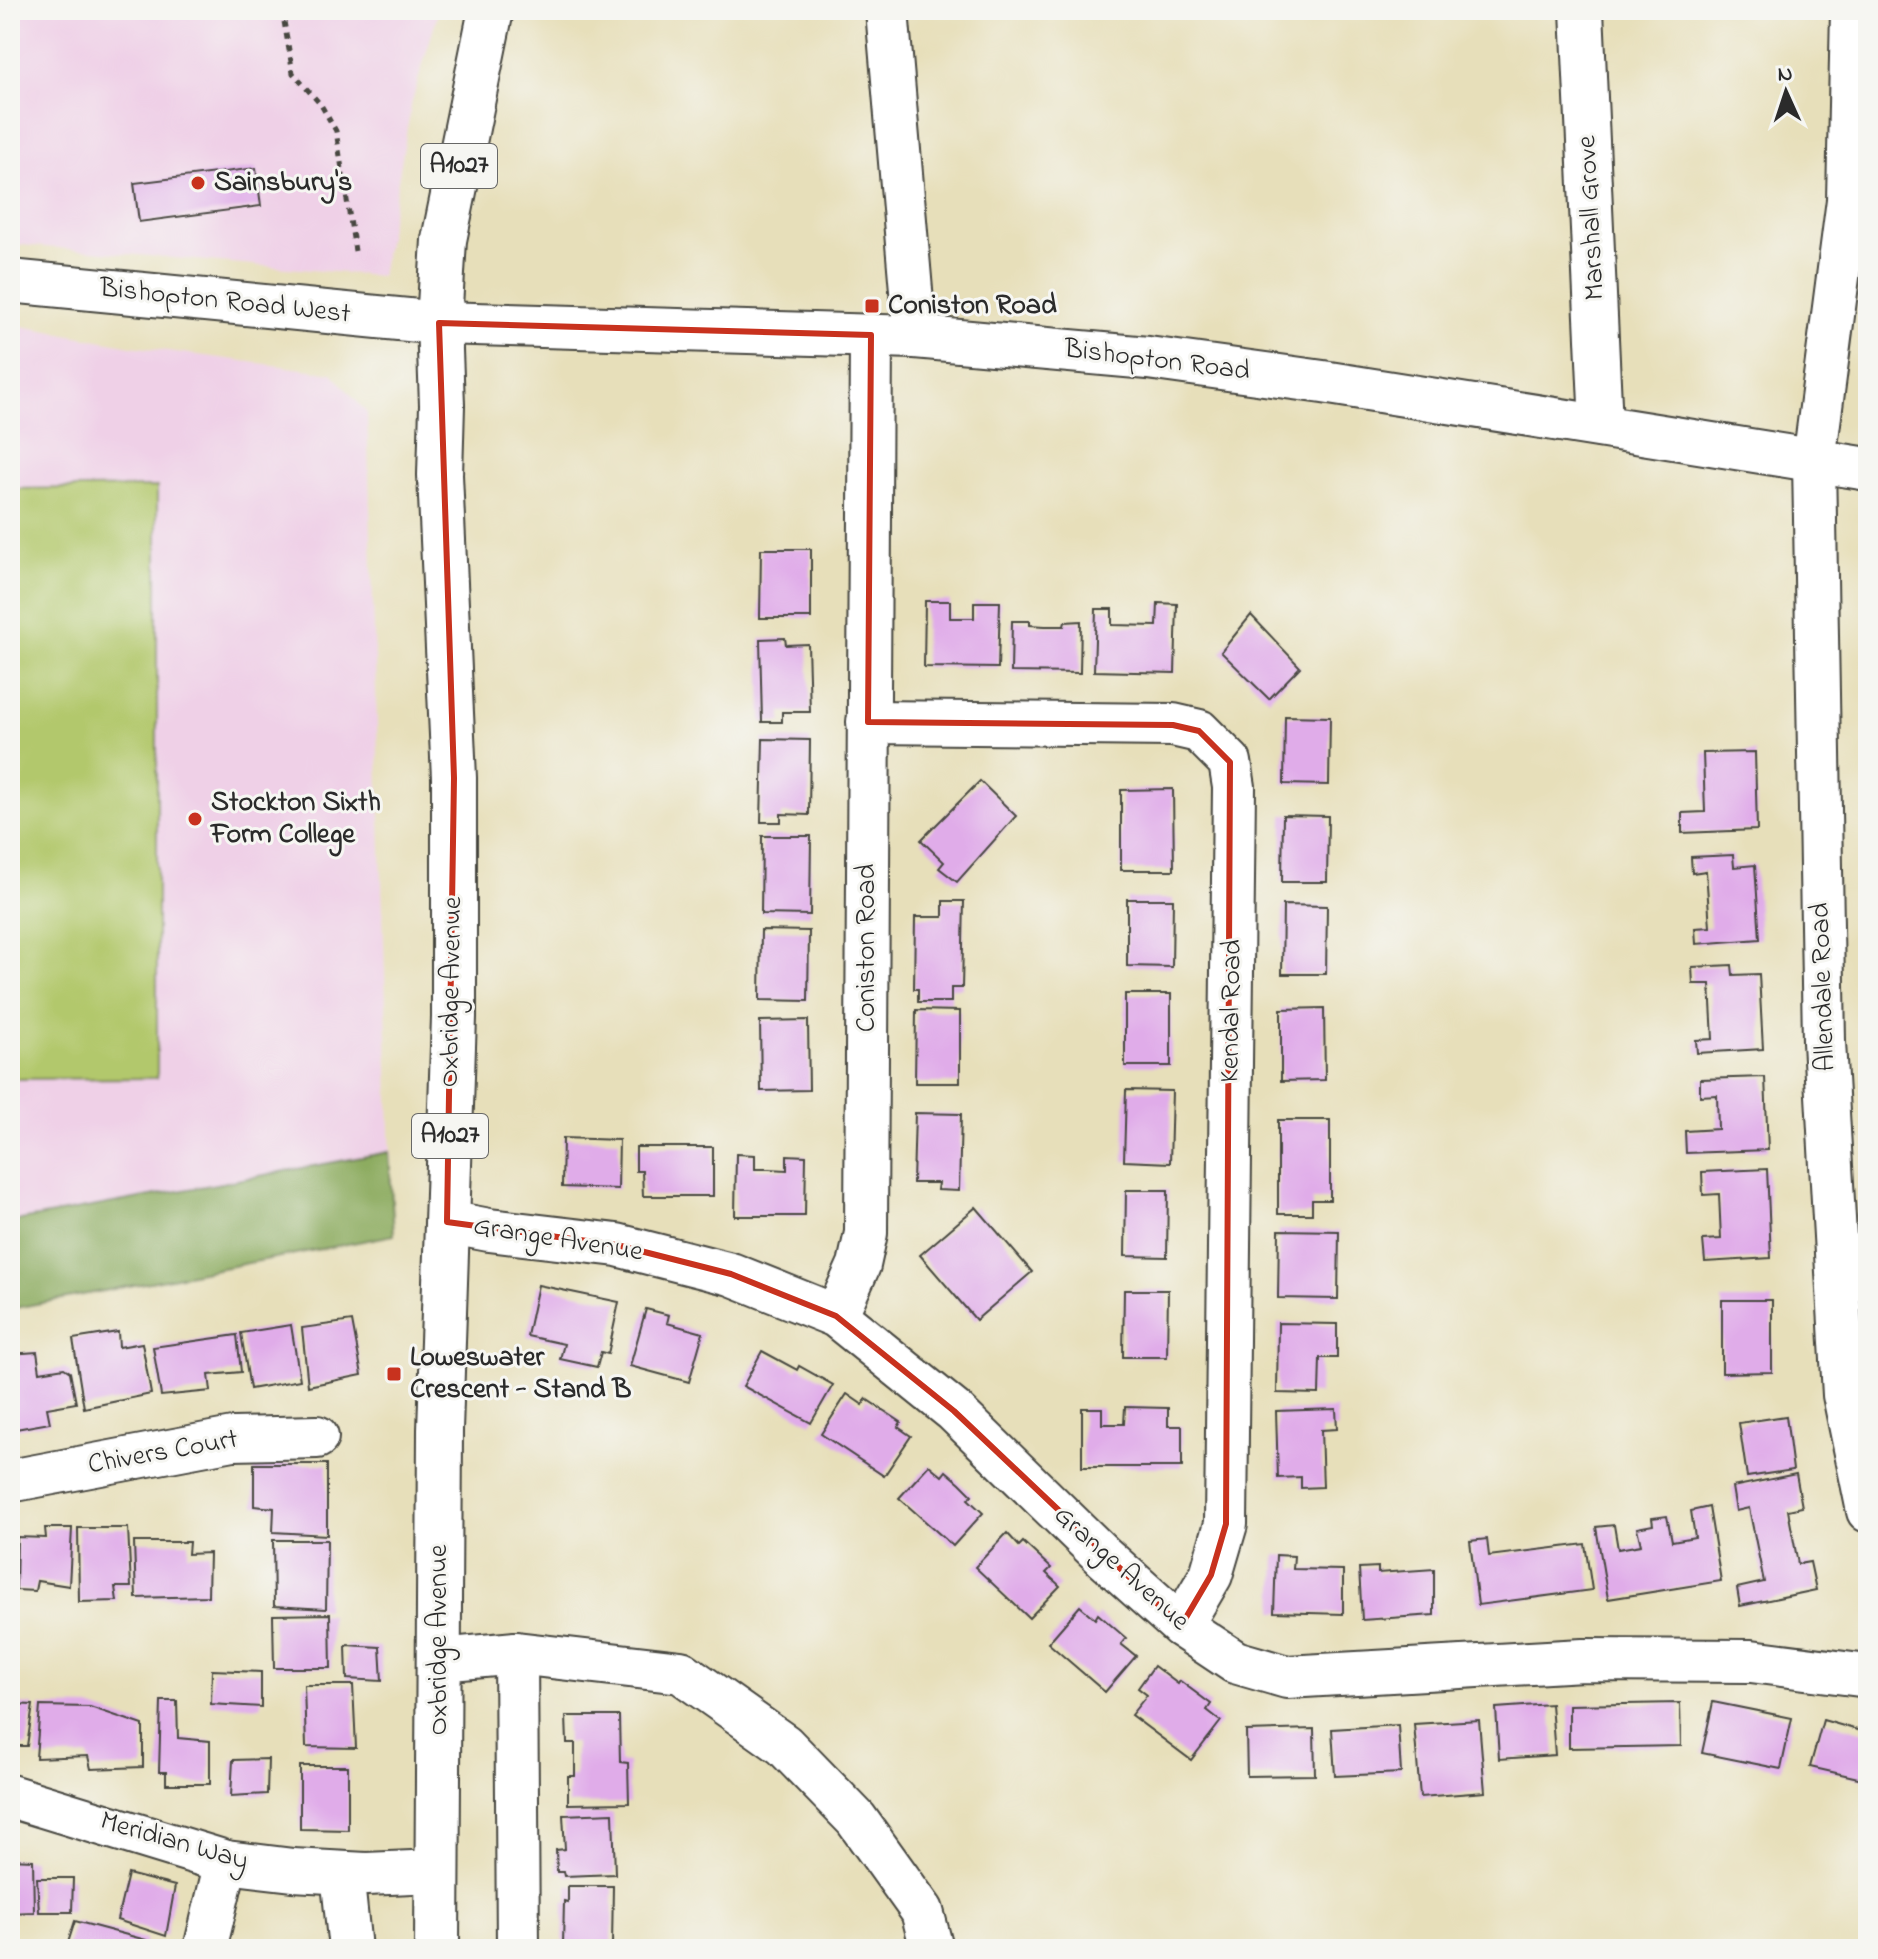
<svg xmlns="http://www.w3.org/2000/svg" width="1878" height="1959" font-family="'Indie Flower',sans-serif">
	<rect width="100%" height="100%" fill="#f6f6f2"/>
	<filter id="ink" filterUnits="userSpaceOnUse"><feTurbulence type="fractalNoise" baseFrequency=".0125" numOctaves="2"/><feDisplacementMap in="SourceGraphic" scale="16" xChannelSelector="R" yChannelSelector="G"/><feConvolveMatrix kernelMatrix="1 2 1 2 8 2 1 2 1" color-interpolation-filters="sRGB"/></filter>
	<filter id="wash" filterUnits="userSpaceOnUse"><feTurbulence type="fractalNoise" baseFrequency=".006" numOctaves="4" result="noise"/><feDisplacementMap in="SourceGraphic" scale="32" xChannelSelector="R" yChannelSelector="G"/><feGaussianBlur stdDeviation="1.8" result="paint"/><feColorMatrix in="noise" values="0 0 0 0 0 0 0 0 0 0 0 0 0 0 0 0 0 1.4 0 .05"/><feComposite in="paint" operator="in"/></filter>
	<g filter="url(#wash)">
		<rect width="100%" height="100%" fill="#e7dfba"/>
		<g fill="#efd0e7">
			<polygon points="10,10 439,10 412,101 381,276 10,244"/>
			<polygon points="10,324 131,346 332,373 367,413 393,1225 10,1288"/>
		</g>
		<polygon fill="#b2c86c" stroke="#6e7a4c" stroke-width="2" points="157,487 157,1078 10,1079 10,489"/>
		<polygon fill="#8dac60" stroke="#5c6c46" stroke-width="2" points="389,1152 394,1235 10,1309 10,1222"/>
		<g id="blocks">
			<g fill="#e0ace9">
				<polygon points="256,168 261,206 139,222 134,183"/>
				<polygon points="761,549 811,549 811,618 760,618"/>
				<polygon points="925,601 950,601 950,618 974,618 974,602 1000,602 998,668 924,667"/>
				<polygon points="1158,603 1177,604 1175,673 1094,671 1096,609 1112,609 1112,625 1157,626"/>
				<polygon points="1251,615 1300,667 1269,699 1221,652"/>
				<polygon points="1012,621 1030,621 1030,625 1045,626 1064,626 1065,622 1081,621 1080,673 1011,672"/>
				<polygon points="785,638 786,645 808,644 810,712 782,712 782,722 762,722 760,639"/>
				<polygon points="1285,716 1330,717 1329,785 1284,784"/>
				<polygon points="763,739 810,740 809,815 781,814 781,822 761,822"/>
				<polygon points="1755,752 1757,830 1682,833 1682,813 1705,812 1703,753"/>
				<polygon points="980,781 1016,816 957,882 939,868 944,862 921,840"/>
				<polygon points="1173,789 1174,870 1121,870 1121,790"/>
				<polygon points="1283,815 1328,816 1327,882 1282,882"/>
				<polygon points="762,836 811,836 810,915 761,914"/>
				<polygon points="1733,855 1734,867 1755,865 1760,939 1696,944 1695,928 1710,927 1706,871 1692,873 1691,857"/>
				<polygon points="1127,899 1173,899 1172,967 1127,966"/>
				<polygon points="943,901 964,901 962,988 951,988 951,1002 918,1002 918,989 914,989 915,917 943,917"/>
				<polygon points="1283,905 1327,906 1326,974 1282,974"/>
				<polygon points="761,930 809,931 808,1001 760,1000"/>
				<polygon points="1732,965 1733,975 1759,974 1763,1049 1697,1053 1696,1040 1713,1039 1710,984 1693,984 1692,967"/>
				<rect x="1125" y="994" width="46" height="72"/>
				<polygon points="1324,1008 1325,1080 1281,1081 1281,1009"/>
				<polygon points="916,1010 960,1011 960,1083 915,1083"/>
				<polygon points="808,1020 809,1090 761,1091 760,1021"/>
				<polygon points="1765,1077 1768,1150 1686,1153 1685,1131 1718,1129 1717,1095 1700,1096 1700,1079"/>
				<polygon points="1126,1090 1172,1091 1170,1163 1124,1161"/>
				<polygon points="915,1113 961,1114 959,1191 937,1190 938,1183 913,1183"/>
				<polygon points="1278,1120 1330,1120 1330,1200 1312,1200 1312,1214 1278,1214"/>
				<polygon points="563,1138 619,1140 618,1189 562,1187"/>
				<polygon points="636,1147 713,1147 713,1196 643,1196 642,1171 636,1171"/>
				<polygon points="736,1154 755,1155 755,1169 769,1169 787,1170 787,1155 806,1156 805,1216 735,1216"/>
				<polygon points="1767,1169 1771,1258 1705,1262 1703,1240 1721,1239 1719,1194 1703,1195 1702,1172"/>
				<polygon points="1126,1190 1168,1190 1167,1257 1125,1256"/>
				<polygon points="976,1207 1032,1272 976,1320 920,1255"/>
				<polygon points="1279,1230 1339,1231 1338,1299 1278,1298"/>
				<polygon points="538,1285 619,1302 608,1354 601,1352 597,1367 560,1359 564,1344 527,1336"/>
				<polygon points="1124,1290 1168,1290 1167,1357 1123,1357"/>
				<polygon points="1722,1300 1772,1300 1772,1372 1722,1373"/>
				<polygon points="646,1309 669,1315 667,1323 703,1333 689,1382 630,1366"/>
				<polygon points="352,1321 362,1375 308,1386 302,1328"/>
				<polygon points="1278,1323 1337,1324 1337,1358 1320,1358 1319,1394 1277,1393"/>
				<polygon points="291,1325 300,1380 250,1389 241,1333"/>
				<polygon points="118,1332 119,1347 142,1343 151,1394 84,1408 73,1339"/>
				<polygon points="237,1335 241,1372 209,1375 211,1391 161,1396 153,1347"/>
				<polygon points="762,1351 797,1370 799,1366 833,1385 811,1423 743,1386"/>
				<polygon points="37,1352 40,1372 64,1368 70,1372 76,1403 47,1408 50,1423 10,1430 10,1354"/>
				<polygon points="847,1394 863,1405 866,1399 901,1422 898,1427 911,1436 884,1476 821,1434"/>
				<polygon points="1125,1407 1168,1408 1168,1426 1182,1426 1182,1467 1082,1467 1082,1408 1102,1408 1102,1424 1124,1424"/>
				<polygon points="1336,1409 1337,1429 1321,1430 1323,1487 1301,1488 1301,1477 1278,1478 1276,1411"/>
				<polygon points="1786,1416 1793,1470 1747,1477 1739,1423"/>
				<polygon points="254,1464 327,1464 327,1535 273,1532 274,1508 254,1506"/>
				<polygon points="929,1465 942,1476 946,1471 960,1483 972,1495 968,1499 983,1513 953,1546 899,1498"/>
				<polygon points="1796,1474 1802,1507 1788,1510 1798,1564 1810,1562 1816,1590 1740,1606 1737,1588 1764,1582 1749,1508 1736,1511 1732,1487"/>
				<polygon points="1709,1507 1721,1581 1608,1599 1596,1527 1614,1525 1618,1549 1641,1545 1637,1528 1653,1525 1652,1518 1667,1516 1672,1541 1695,1537 1691,1511"/>
				<polygon points="45,1528 72,1528 69,1586 37,1581 35,1591 16,1590 17,1537 46,1538"/>
				<polygon points="78,1528 128,1528 131,1587 115,1587 117,1601 79,1602"/>
				<polygon points="1007,1533 1019,1546 1023,1542 1051,1568 1046,1573 1060,1586 1029,1618 975,1567"/>
				<polygon points="1487,1539 1489,1556 1585,1544 1592,1590 1478,1605 1470,1541"/>
				<polygon points="273,1540 327,1540 326,1609 274,1606"/>
				<polygon points="134,1542 189,1542 188,1554 209,1553 208,1596 136,1598"/>
				<polygon points="1276,1555 1294,1556 1293,1569 1343,1570 1343,1614 1274,1612"/>
				<polygon points="1378,1567 1378,1573 1434,1569 1434,1615 1362,1620 1359,1568"/>
				<polygon points="1080,1606 1095,1619 1098,1614 1126,1638 1121,1644 1136,1656 1105,1692 1048,1643"/>
				<polygon points="330,1614 331,1668 274,1668 273,1615"/>
				<polygon points="346,1645 380,1647 382,1681 347,1679"/>
				<polygon points="1154,1666 1178,1684 1180,1681 1211,1704 1207,1710 1221,1721 1191,1760 1131,1715 1147,1695 1138,1688"/>
				<polygon points="212,1670 261,1672 261,1707 211,1704"/>
				<polygon points="304,1685 353,1685 356,1748 306,1747"/>
				<polygon points="161,1701 177,1701 178,1738 210,1741 210,1784 166,1784 166,1772 159,1772"/>
				<polygon points="1713,1702 1792,1718 1781,1769 1702,1753"/>
				<polygon points="1680,1703 1681,1746 1569,1748 1569,1705"/>
				<polygon points="10,1704 33,1705 27,1746 10,1746"/>
				<polygon points="1551,1704 1555,1755 1499,1759 1496,1708"/>
				<polygon points="40,1706 90,1707 143,1725 143,1767 91,1769 88,1756 36,1758"/>
				<polygon points="566,1716 619,1716 620,1762 628,1763 629,1803 568,1804 568,1776 575,1776 575,1743 567,1743"/>
				<polygon points="1479,1720 1485,1792 1420,1797 1414,1724"/>
				<polygon points="1823,1720 1868,1733 1867,1780 1810,1767"/>
				<polygon points="1398,1725 1401,1773 1335,1776 1332,1729"/>
				<polygon points="1314,1729 1315,1775 1247,1776 1246,1731"/>
				<polygon points="268,1759 267,1794 231,1796 233,1760"/>
				<polygon points="300,1766 348,1766 348,1830 300,1829"/>
				<polygon points="613,1813 615,1874 565,1876 564,1872 557,1872 556,1850 565,1849 563,1815"/>
				<polygon points="10,1859 33,1860 34,1912 10,1913"/>
				<polygon points="128,1874 175,1886 166,1936 117,1920"/>
				<polygon points="37,1878 73,1878 72,1912 39,1912"/>
				<polygon points="568,1886 613,1886 612,1946 563,1945 564,1901 568,1902"/>
				<polygon points="75,1921 146,1940 143,1949 66,1949"/>
			</g>
		</g>
	</g>
	<g filter="url(#ink)">
		<use href="#blocks" fill-opacity="0" stroke="#474640" stroke-width="2"/>
		<g fill="none" stroke-linecap="round" stroke-linejoin="round">
			<g stroke="#474640" stroke-width="46">
				<g id="minor">
					<polyline points="887,10 915,337"/>
					<polyline points="1582,10 1601,426"/>
					<polyline points="1852,10 1848,200 1814,461 1824,1042 1844,1395 1868,1511"/>
					<polyline points="10,281 439,323 915,337 1148,358 1323,382 1868,469"/>
					<polyline points="868,722 1173,725 1199,731 1230,762 1234,787 1226,1524 1211,1575 1181,1626"/>
					<polyline points="447,1222 489,1230 617,1245 731,1274 836,1316 954,1411 1104,1557 1181,1626 1235,1662 1287,1677 1583,1660 1751,1661 1868,1676"/>
					<polyline points="836,1316 859,1265 866,1233 871,335"/>
					<polyline points="10,1481 233,1439 317,1437"/>
					<polyline points="516,1653 518,1949"/>
					<polyline points="440,1660 516,1653 681,1672 784,1745 856,1819 922,1911 932,1949"/>
					<polyline points="10,1796 226,1862 293,1870 366,1874 436,1871"/>
					<polyline points="342,1873 350,1949"/>
					<polyline points="205,1949 226,1862"/>
				</g>
			</g>
			<g stroke="#474640" stroke-width="48">
				<polyline id="major" points="437,1949 440,1430 454,1017 454,778 440,475 442,405 439,323 444,240 491,10"/>
			</g>
			<polyline stroke="#474640" stroke-width="5" stroke-dasharray="6 6" stroke-linecap="butt" points="282,10 293,73 321,105 336,131 355,251"/>
			<use href="#minor" stroke="#fff" stroke-width="42"/>
			<use href="#major" stroke="#fff" stroke-width="44"/>
		</g>
	</g>
	<path fill="none" stroke="#c8321e" stroke-width="6" stroke-linejoin="round" d="M 439,323 L 871,335 L 868,722 L 1173,725 L 1199,731 L 1230,762 L 1226,1524 L 1211,1575 L 1181,1626 L 954,1411 L 836,1316 L 731,1274 L 617,1245 L 447,1222 L 454,778 Z"/>
	<g fill="#c8321e" stroke="#f6f6f2" stroke-width="3">
		<circle cx="198" cy="183" r="8"/>
		<rect x="864" y="298" width="16" height="16" rx="4"/>
		<circle cx="195" cy="819" r="8"/>
		<rect x="386" y="1366" width="16" height="16" rx="4"/>
	</g>
	<g text-anchor="middle" dominant-baseline="central" stroke-width="6" stroke-linejoin="round" paint-order="stroke">
		<g fill="#f6f6f2" stroke="#686867" stroke-width="2">
			<rect x="421" y="144" width="76" height="44" rx="6"/>
			<rect x="412" y="1114" width="76" height="44" rx="6"/>
		</g>
		<g font-size="26" font-weight="bold" fill="#2b2b2b">
			<text x="459" y="166">A1027</text>
			<text x="450" y="1136">A1027</text>
		</g>
		<g font-size="28" font-weight="bold" fill="#2b2b2b" stroke="#f6f6f2" text-anchor="start">
			<text x="214" y="183">Sainsbury's</text>
			<text x="888" y="306">Coniston Road</text>
			<text x="211" y="803">Stockton Sixth<tspan x="211" dy="32">Form College</tspan></text>
			<text x="410" y="1358">Loweswater<tspan x="410" dy="32">Crescent - Stand B</tspan></text>
		</g>
		<g font-size="28" fill="#2b2b2b" stroke="#f6f6f2">
			<text transform="translate(1592 218) rotate(-93)">Marshall Grove</text>
			<text transform="translate(225 302) rotate(6)">Bishopton Road West</text>
			<text transform="translate(1157 361) rotate(7)">Bishopton Road</text>
			<text transform="translate(867 948) rotate(-90)">Coniston Road</text>
			<text transform="translate(1824 987) rotate(-92)">Allendale Road</text>
			<text transform="translate(452 992) rotate(-89)">Oxbridge Avenue</text>
			<text transform="translate(1232 1011) rotate(-89)">Kendal Road</text>
			<text transform="translate(558 1240) rotate(9)">Grange Avenue</text>
			<text transform="translate(163 1453) rotate(-10)">Chivers Court</text>
			<text transform="translate(1121 1569) rotate(42)">Grange Avenue</text>
			<text transform="translate(439 1640) rotate(-90)">Oxbridge Avenue</text>
			<text transform="translate(174 1842) rotate(16)">Meridian Way</text>
		</g>
	</g>
	<rect width="1878" height="1959" fill="none" stroke="#f6f6f2" stroke-width="40"/>
	<g transform="translate(1786 92) rotate(357)" stroke="#f6f6f2" stroke-width="6" paint-order="stroke">
	<path d="M0-6L14 30L0 20L-14 30Z" fill="#2b2b2b"/>
	<text y="-12" font-size="22" font-weight="bold" text-anchor="middle" fill="#2b2b2b">N</text>
	</g>
</svg>
